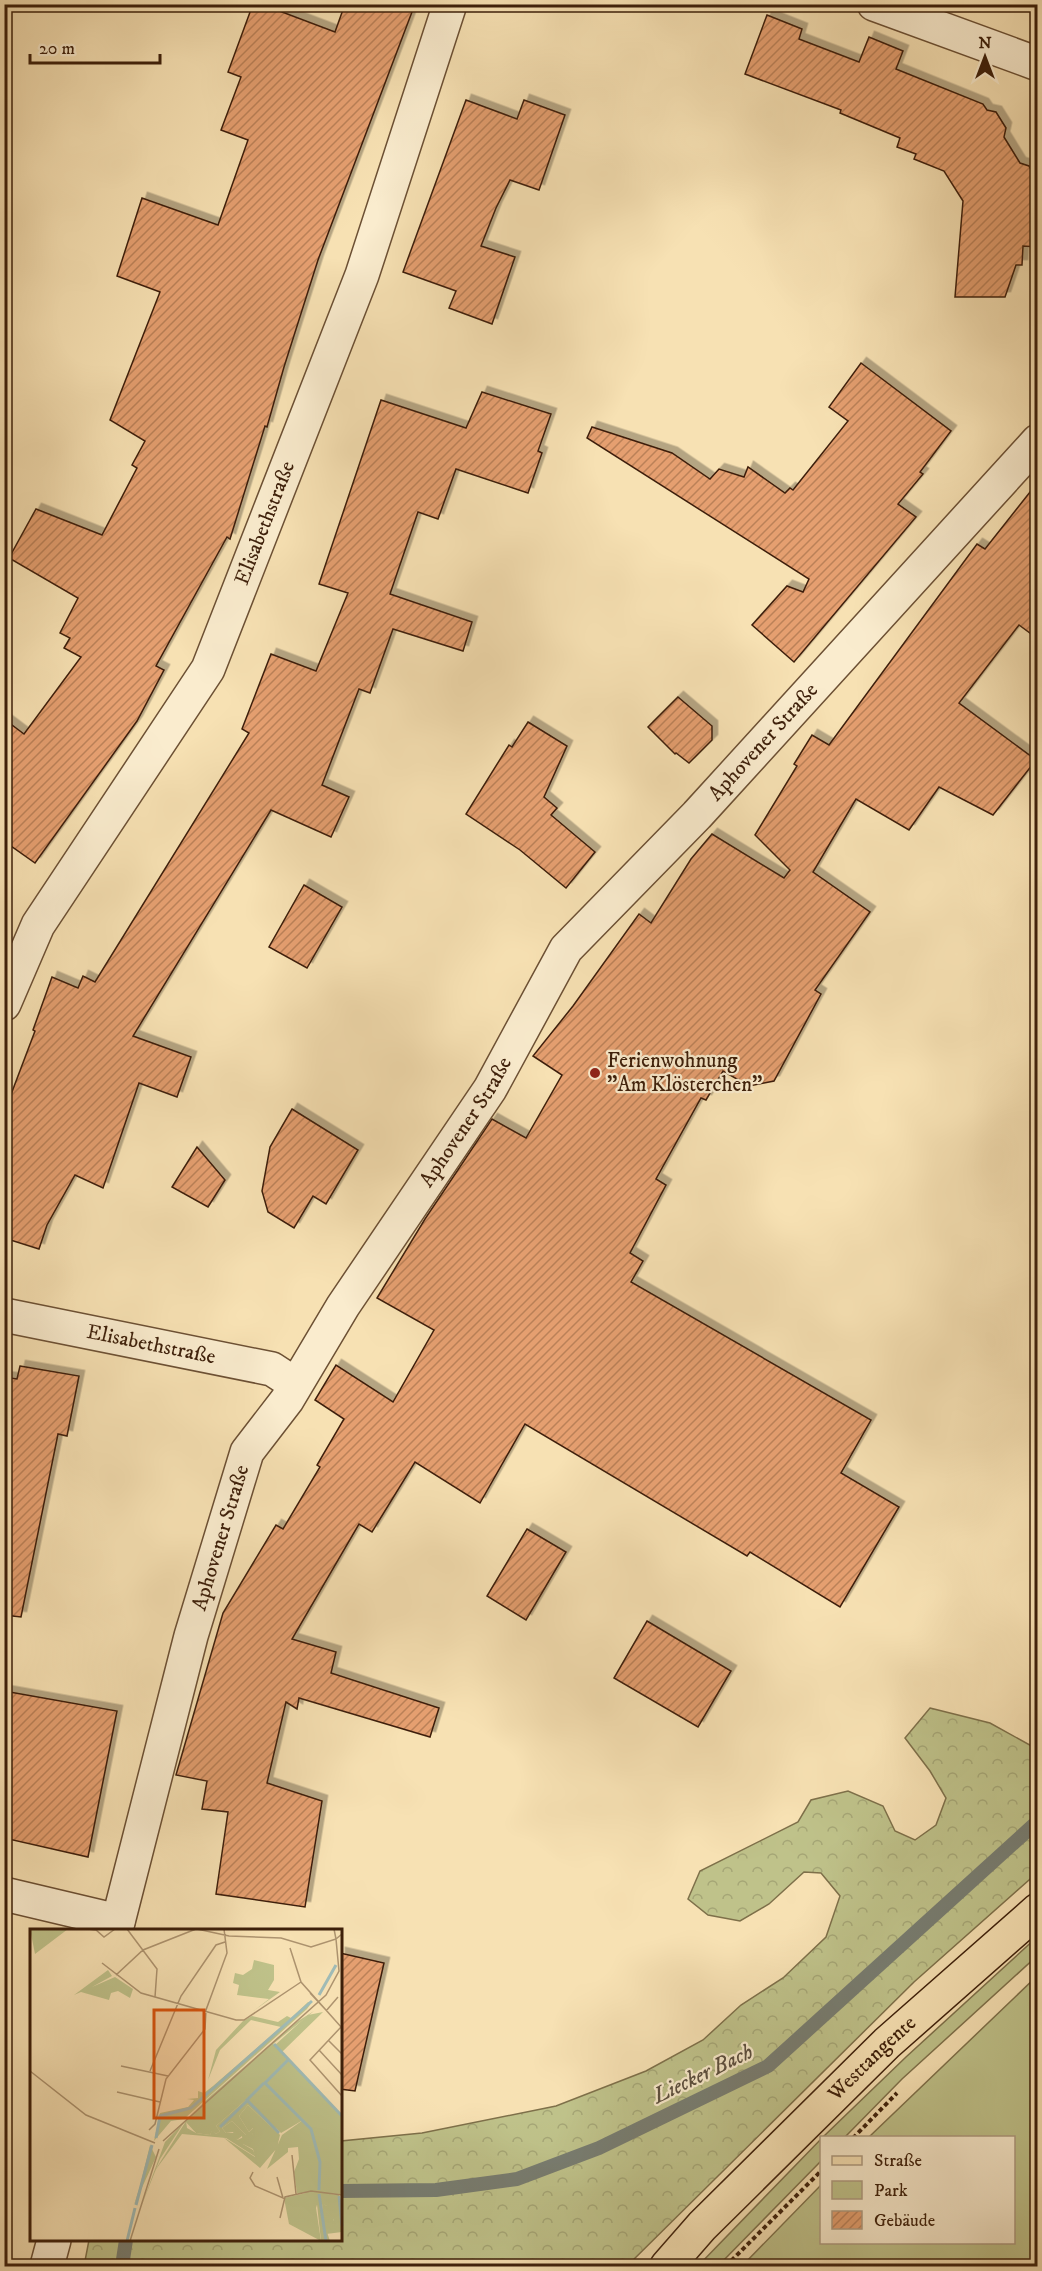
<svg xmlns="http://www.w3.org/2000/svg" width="1042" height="2271" font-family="'IM FELL DW Pica',serif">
	<defs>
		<pattern id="forest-crowns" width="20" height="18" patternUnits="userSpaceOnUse" patternTransform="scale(1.5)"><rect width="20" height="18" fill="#bfc28a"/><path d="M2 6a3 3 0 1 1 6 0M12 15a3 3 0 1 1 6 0" fill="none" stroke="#a5a676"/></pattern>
		<pattern id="building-hatch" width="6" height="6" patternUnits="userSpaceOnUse" patternTransform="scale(1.5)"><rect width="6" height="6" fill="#e59f6f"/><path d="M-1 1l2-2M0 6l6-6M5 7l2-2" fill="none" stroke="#bb8159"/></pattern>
		<filter id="shadow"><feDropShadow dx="5.5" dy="-5.5" stdDeviation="0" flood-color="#0004"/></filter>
	</defs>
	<rect width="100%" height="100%" fill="#f7e1b3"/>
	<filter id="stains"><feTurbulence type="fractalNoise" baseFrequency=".00333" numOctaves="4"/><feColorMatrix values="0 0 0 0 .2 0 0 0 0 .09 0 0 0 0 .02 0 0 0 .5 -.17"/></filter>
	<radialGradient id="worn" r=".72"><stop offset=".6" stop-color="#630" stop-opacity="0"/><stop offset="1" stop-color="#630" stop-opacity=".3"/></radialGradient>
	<g fill="#bfc28a" stroke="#7e704a" stroke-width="1.5">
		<polygon points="1037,1937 1037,1956 902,2079 845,2137 823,2137 906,2057"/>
		<polygon points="1037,1976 1037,2266 742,2266 821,2185 822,2242 1014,2242 1014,2138 869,2137"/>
		<polygon points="821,2139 821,2161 718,2266 698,2266"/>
	</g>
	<polygon fill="url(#forest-crowns)" stroke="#7e704a" stroke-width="1.5" points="930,1708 990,1723 1037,1749 1037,1873 914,1982 627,2266 84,2266 89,2240 340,2240 341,2141 422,2133 556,2106 646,2071 703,2040 741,2005 783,1978 826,1937 840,1896 821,1873 804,1872 769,1904 740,1921 708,1915 688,1899 700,1871 798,1822 811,1800 848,1791 883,1806 895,1831 915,1840 936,1825 946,1798 930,1771 905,1738"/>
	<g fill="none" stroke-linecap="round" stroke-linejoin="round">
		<g stroke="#787d71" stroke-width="14">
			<polyline points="340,2191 436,2190 517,2179 599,2148 768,2066 1038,1821"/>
			<polyline points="122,2266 126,2240"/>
		</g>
	</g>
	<g fill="url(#building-hatch)" stroke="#3d1f0a" stroke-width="1.5" filter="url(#shadow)">
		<polygon points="253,4 261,4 335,32 345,4 415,4 318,260 284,367 267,427 265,426 230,539 227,537 156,666 164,670 137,721 35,863 4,841 4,719 24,734 81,657 64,648 70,638 60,633 78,598 9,558 36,509 102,535 137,468 132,465 145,441 110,420 160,292 117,276 142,198 218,225 248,140 221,130 241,77 228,72"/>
		<polygon points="767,15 802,29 799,39 859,62 869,37 903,51 896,69 983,104 987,110 996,112 1006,128 1004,137 1020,163 1029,166 1038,180 1038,247 1023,246 1022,265 1016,265 1005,297 955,297 963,201 944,171 914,159 916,154 897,147 900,138 840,113 841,110 745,74"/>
		<polygon points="466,100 517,119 524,100 565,115 539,190 510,180 496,208 481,246 515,257 492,324 449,308 456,291 403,272"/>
		<polygon points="861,363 951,431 920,472 923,474 898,504 916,517 794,662 752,625 787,586 803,592 809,579 587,438 592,427 672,453 710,479 719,469 744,477 748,467 785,493 790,488 793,490 848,421 829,407"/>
		<polygon points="482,392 551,414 538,451 542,453 528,493 456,469 438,519 418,512 390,594 472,622 463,651 393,629 370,693 359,689 322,785 349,797 331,837 271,810 133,1036 191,1057 177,1097 139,1083 103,1188 75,1175 47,1225 39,1249 4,1238 4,1113 35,1031 33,1030 52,977 78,988 83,976 95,982 249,733 242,729 271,654 316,671 348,593 319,584 381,400 466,428"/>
		<polygon points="1038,482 1038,639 1019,625 959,703 1036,760 993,815 939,787 909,830 856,799 813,872 870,912 815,990 821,994 774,1081 749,1086 723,1071 706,1100 701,1098 656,1179 666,1185 630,1253 643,1261 631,1282 871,1420 841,1473 899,1507 840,1607 750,1552 747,1556 525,1424 480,1503 415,1462 372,1532 359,1524 292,1639 336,1652 331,1673 439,1708 430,1737 299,1698 297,1709 286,1702 267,1783 322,1801 305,1907 216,1894 228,1812 202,1809 207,1781 176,1775 223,1613 276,1525 283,1529 320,1467 317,1465 344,1419 315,1400 336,1365 393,1402 434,1330 377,1298 425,1219 492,1119 526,1138 562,1075 533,1056 573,1006 639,914 651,923 691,859 712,834 784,878 790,870 755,835 797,766 794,764 812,735 829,745 977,544 985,549"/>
		<polygon points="678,697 712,726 712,740 689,763 676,753 675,754 648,727"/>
		<polygon points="528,722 567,746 544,797 557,808 551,815 595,852 566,888 520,850 466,814 509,745 512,747"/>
		<polygon points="304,885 342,907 307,968 269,947"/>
		<polygon points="292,1109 358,1150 326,1204 313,1196 294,1228 268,1212 262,1191 270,1147"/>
		<polygon points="197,1147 225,1180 208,1207 172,1187"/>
		<polygon points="20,1366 79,1376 67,1436 58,1434 21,1617 4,1615 4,1377 17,1379"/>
		<polygon points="527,1529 566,1552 526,1620 487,1596"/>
		<polygon points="647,1621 731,1671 698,1727 614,1678"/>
		<polygon points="4,1691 117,1711 88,1857 4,1838"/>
		<polygon points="340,1953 384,1963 355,2091 340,2089"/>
	</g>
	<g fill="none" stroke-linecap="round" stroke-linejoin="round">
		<g stroke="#6c5034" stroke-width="36">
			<g id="minor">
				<polyline points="874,4 1038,64"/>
				<path id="s1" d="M 4,1004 L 38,925 L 208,669 L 362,275 L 450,4"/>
				<path id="s2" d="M 4,1315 L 272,1369 L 295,1384"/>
				<polyline points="4,1894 118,1921"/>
				<path id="s3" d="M 116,1930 L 191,1636 L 247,1452 L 287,1400 L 343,1306 L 490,1089 L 566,949 L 697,815 L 1038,441"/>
				<polyline points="47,2266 54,2240"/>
			</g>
		</g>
		<g stroke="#3d1f0a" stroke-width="36">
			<g id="major">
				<path id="s4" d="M 667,2266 L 702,2226 L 887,2043 L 1038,1910"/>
			</g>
		</g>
		<g stroke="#3d1f0a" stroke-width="4" stroke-dasharray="4.5 3" stroke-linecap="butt">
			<polyline points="853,2138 897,2093"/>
			<polyline points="726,2266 822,2170"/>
		</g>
		<use href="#minor" stroke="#faecce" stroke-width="33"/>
		<use href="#major" stroke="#f7e1b3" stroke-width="33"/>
	</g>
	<circle fill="#8f2418" stroke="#faecce" stroke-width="2" cx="595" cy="1073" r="6"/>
	<g text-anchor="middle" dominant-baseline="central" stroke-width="4.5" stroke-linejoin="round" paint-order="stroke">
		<g font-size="21" fill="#3d1f0a" stroke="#faecce">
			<text stroke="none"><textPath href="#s1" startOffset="550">Elisabethstraße</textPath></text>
			<text stroke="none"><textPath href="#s3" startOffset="1378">Aphovener Straße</textPath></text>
			<text stroke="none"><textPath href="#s3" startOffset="892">Aphovener Straße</textPath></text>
			<text stroke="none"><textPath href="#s2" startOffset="150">Elisabethstraße</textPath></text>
			<text stroke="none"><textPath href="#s3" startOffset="406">Aphovener Straße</textPath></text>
			<text stroke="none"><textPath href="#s4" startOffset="292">Westtangente</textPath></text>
		</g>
		<g font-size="21" fill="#3d1f0a" stroke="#faecce" text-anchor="start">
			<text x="607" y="1061">Ferienwohnung<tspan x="607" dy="24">"Am Klösterchen"</tspan></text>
		</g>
		<g font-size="22" font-style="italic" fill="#5b4e3e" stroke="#faecce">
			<text transform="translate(703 2074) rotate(-26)">Liecker Bach</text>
		</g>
	</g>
	<g transform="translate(30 1929)">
		<rect width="312" height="312" fill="#f7e1b3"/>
		<path d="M 0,0 L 38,0 L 5,25 ZM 224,31 L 244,36 L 244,51 L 238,61 L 250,63 L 222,83 L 239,70 L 207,66 L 209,56 L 203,54 L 205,44 L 213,46 L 222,40 ZM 78,41 L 82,47 L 62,58 L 85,48 L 103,60 L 100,69 L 88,62 L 81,64 L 79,71 L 51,63 L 44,66 ZM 284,82 L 243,115 L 312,186 L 311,265 L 267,264 L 264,243 L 269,230 L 268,218 L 258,219 L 258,223 L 237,240 L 252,206 L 273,191 L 251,204 L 217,170 L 186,197 L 190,202 L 186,205 L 182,202 L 180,206 L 166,204 L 155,192 L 130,230 L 111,278 L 135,213 L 162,185 L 176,171 L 265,94 ZM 218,176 L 250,206 L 247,219 L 230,239 L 193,208 L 225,228 L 223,220 L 213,215 L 212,207 L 207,211 L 203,203 L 196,204 L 192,199 L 202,192 L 216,206 L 222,206 L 223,199 L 219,203 L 209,187 ZM 281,263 L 309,266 L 312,303 L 296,305 L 296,299 L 304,291 L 293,285 L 292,274 L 297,277 L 289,269 L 286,279 L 291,312 L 259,295 L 254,269 Z" fill="#bfc28a"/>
		<path d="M 278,73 L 282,73 L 277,80 L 154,190 L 141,192 L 124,212 L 130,184 L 158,178 L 164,171 L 157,170 L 168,169 L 168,162 L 174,164 L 183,157 L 251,98 L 221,91 L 190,121 L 178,151 L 186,121 L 213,92 L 222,87 L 248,93 L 257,87 L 261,89 ZM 293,83 L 251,124 L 244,117 L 278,86 ZM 217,170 L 244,195 L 250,206 L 218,176 L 209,187 L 219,203 L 226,197 L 222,206 L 217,207 L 202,192 L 192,199 L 196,204 L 206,204 L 207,211 L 214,208 L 213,215 L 223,221 L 226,228 L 196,209 L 152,205 L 124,243 L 156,192 L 157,199 L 166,204 L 180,206 L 182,201 L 186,205 L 190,202 L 186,197 ZM 120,216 L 126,228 L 104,276 L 110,257 ZM 286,266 L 299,273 L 298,277 L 292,275 L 293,285 L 299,283 L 304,292 L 296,300 L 300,312 L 291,312 Z" fill="#bfc28a"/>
		<path fill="none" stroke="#a0bbb6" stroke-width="3" d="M 289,66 L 306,36M 244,115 L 312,187M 258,131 L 235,154 L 281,200 L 290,233 L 289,261M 234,154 L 217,171 L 249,204M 190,198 L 217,172M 126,209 L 130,187 L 161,179 L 282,72M 289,265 L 296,312M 309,267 L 312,297M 106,276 L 122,216M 97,312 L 105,279"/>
		<path fill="none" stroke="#ad936f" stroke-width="1.5" d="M 57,0 L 66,1 L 74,8 L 85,0M 97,0 L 127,40 L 125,68M 167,0 L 199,7 L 251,9 L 281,18 L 306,10 L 304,0M 260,19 L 271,53 L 312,99M 72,34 L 111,64 L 206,91 L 214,91 L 271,53M 86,46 L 113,21 L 166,0M 280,64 L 295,80M 296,82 L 308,68M 311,98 L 280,131 L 312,167M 298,111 L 312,125M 289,121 L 312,146M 91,137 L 138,147M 0,142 L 56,186 L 125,214M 120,142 L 151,67 L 186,16 L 195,13M 87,163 L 130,173M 119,201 L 125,195 L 136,150 L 175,100 L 176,81 L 197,24 L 194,0M 133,212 L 296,66 L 309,42 L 306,10 L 312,5M 262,226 L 266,265M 223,243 L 220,249 L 225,257 L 253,269 L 247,248M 250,289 L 255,268 L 281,262 L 312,266M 100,312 L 129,220"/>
		<path fill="#d7530c" fill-opacity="0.15" stroke="#d7530c" stroke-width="3" d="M 124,81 L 174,81 L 174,189 L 124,189 Z"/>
		<rect width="312" height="312" fill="none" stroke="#3d1f0a" stroke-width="3"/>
	</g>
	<rect width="1042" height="2271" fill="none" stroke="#f7e1b3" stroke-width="24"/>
	<rect x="6" y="6" width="1030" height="2259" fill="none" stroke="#3d1f0a" stroke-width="3"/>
	<rect x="12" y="12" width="1018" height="2247" fill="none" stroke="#3d1f0a" stroke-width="1.5"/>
	<rect x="820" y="2136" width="195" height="108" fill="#faecce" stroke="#ae9a80" stroke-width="1.5"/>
	<rect x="832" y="2156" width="30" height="9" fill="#f7e1b3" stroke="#ae9a80" stroke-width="1.5"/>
	<text x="874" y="2166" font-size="18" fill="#3d1f0a">Straße</text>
	<rect x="832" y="2181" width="30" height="18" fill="#bfc28a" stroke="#ae9a80" stroke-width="1.5"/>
	<text x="874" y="2196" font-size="18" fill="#3d1f0a">Park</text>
	<rect x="832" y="2211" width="30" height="18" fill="url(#building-hatch)" stroke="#ae9a80" stroke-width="1.5"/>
	<text x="874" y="2226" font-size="18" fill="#3d1f0a">Gebäude</text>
	<g transform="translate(985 57)" stroke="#faecce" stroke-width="4.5" paint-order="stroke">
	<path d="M0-4.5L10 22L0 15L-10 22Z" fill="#3d1f0a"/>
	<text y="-9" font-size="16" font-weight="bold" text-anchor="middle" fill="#3d1f0a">N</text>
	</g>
	<path d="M30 54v9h130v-9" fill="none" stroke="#3d1f0a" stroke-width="3"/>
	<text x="39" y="54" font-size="18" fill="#3d1f0a" stroke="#faecce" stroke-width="4.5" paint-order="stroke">20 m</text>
	<rect width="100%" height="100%" filter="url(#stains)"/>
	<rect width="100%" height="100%" fill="url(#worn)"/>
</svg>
